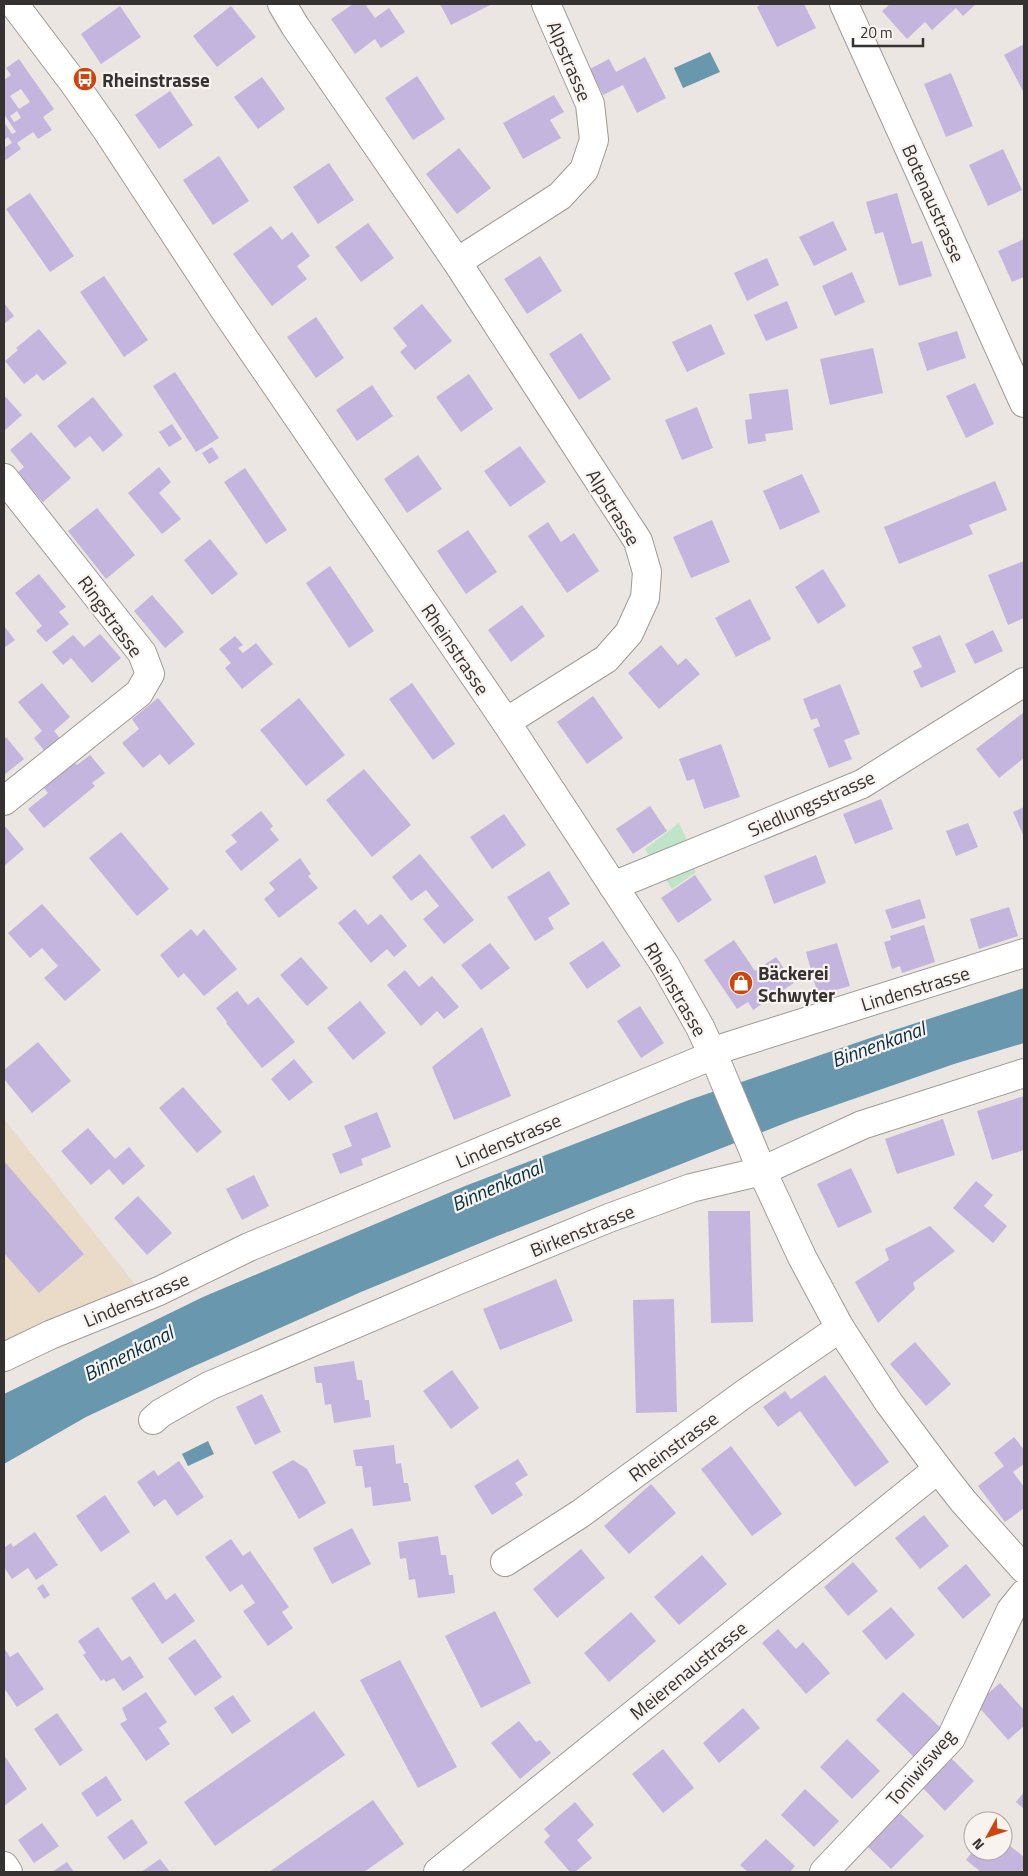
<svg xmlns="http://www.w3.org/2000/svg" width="1028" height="1876" font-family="'Titillium Web',sans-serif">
	<rect width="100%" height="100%" fill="#ece6e2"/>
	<polygon fill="#e9dbc8" points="4,1119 145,1297 4,1357"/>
	<g fill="#bfe4c7">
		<polygon points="679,823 689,845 652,860 645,849"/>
		<polygon points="691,863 696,872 672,889 662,874"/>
	</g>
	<g fill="#6997ad">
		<polygon points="710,52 720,72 683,88 674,68"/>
		<polygon points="1024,988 1024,1043 954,1064 793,1120 495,1237 361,1292 190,1368 86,1417 4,1464 4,1394 203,1297 465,1186 689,1100 879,1035"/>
		<polygon points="208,1441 214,1454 188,1466 182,1454"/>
	</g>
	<g fill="#c4b5de" fill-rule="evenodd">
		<polygon points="353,4 365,4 375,18 389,8 405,32 381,48 375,39 355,54 331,19"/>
		<polygon points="440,4 492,4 451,25"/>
		<polygon points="762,4 804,4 816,28 777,47 757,7"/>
		<polygon points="890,4 976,4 963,16 956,8 932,30 925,22 907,39 882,11"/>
		<polygon points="120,6 141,37 101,64 81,34"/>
		<polygon points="231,6 256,37 217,67 193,36"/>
		<polygon points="1024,44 1024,93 1004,55"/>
		<polygon points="645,57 666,98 637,113 623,85 603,95 590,69 609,59 616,72"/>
		<path d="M 19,59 L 54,109 L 43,117 L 52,130 L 38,139 L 33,132 L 17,143 L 21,149 L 4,161 L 4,148 L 12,143 L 8,137 L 4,140 L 4,122 L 12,134 L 16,132 L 4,114 L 4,80 L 11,75 L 6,68 ZM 21,89 L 30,102 L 19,109 L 10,96 ZM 17,111 L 21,118 L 14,122 L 10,116 Z"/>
		<polygon points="951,73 973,126 946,137 924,84"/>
		<polygon points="417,76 445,119 413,140 385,98"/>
		<polygon points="262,77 285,109 258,129 234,97"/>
		<polygon points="170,91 193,125 159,149 135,115"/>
		<polygon points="554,95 564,112 550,120 561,138 523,159 503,123"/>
		<polygon points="459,148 491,188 457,214 426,174"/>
		<polygon points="1003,149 1022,190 988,206 969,165"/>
		<polygon points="219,156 249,201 213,225 183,180"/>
		<polygon points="329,163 354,200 318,224 293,187"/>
		<polygon points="30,193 74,256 50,272 6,209"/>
		<polygon points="897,193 912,244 922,241 932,276 899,286 883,232 875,234 866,202"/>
		<polygon points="833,221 847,250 814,266 799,237"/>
		<polygon points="368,223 394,258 361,282 335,247"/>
		<polygon points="271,226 282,240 292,232 310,256 297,266 307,279 272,306 233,254"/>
		<polygon points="1024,239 1024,277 1012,282 998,251"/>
		<polygon points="540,256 562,291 527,314 504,279"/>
		<polygon points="767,258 779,285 747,301 734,273"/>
		<polygon points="852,272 865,302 835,316 822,286"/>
		<polygon points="104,276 148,340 124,357 80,292"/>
		<polygon points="787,301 798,328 766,341 754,315"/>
		<polygon points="4,303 14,316 4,324"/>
		<polygon points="422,304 452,341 415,370 400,352 407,346 393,328"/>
		<polygon points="316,317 344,358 316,378 287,337"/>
		<polygon points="711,324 725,354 687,372 672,342"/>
		<polygon points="39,329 67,363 43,381 37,374 24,384 5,361 18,350 16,348"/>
		<polygon points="957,331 966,358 927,371 918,343"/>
		<polygon points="581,333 611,379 579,400 549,354"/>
		<polygon points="873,348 883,393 830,405 820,359"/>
		<polygon points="175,372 219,438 196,452 153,386"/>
		<polygon points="469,374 493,409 461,432 436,397"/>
		<polygon points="975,383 994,424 966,438 946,396"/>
		<polygon points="372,385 393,416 357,441 336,410"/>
		<polygon points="788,389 793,430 765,434 766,441 748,444 745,420 752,419 749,394"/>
		<polygon points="4,395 22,415 4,431"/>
		<polygon points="93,397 123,435 103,452 90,436 75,448 57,426"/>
		<polygon points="697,407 713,448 682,460 665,420"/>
		<polygon points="172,424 182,439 169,447 159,432"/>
		<polygon points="31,432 71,478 43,502 17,473 24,467 10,450"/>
		<polygon points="520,446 546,482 510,507 484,471"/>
		<polygon points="212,447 219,458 209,464 202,453"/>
		<polygon points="418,455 442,489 407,513 384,479"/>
		<polygon points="159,467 171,482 159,493 181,519 162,534 128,493"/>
		<polygon points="245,468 287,530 266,544 224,482"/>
		<polygon points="802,474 820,512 780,530 763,491"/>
		<polygon points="995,481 1007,510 969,525 973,534 899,564 884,527"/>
		<polygon points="97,508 135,555 106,579 68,531"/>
		<polygon points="712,520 730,562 691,578 673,537"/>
		<polygon points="548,522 561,542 574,533 599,571 567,593 528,536"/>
		<polygon points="468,530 497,572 466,594 437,551"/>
		<polygon points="210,539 238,574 212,595 184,560"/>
		<polygon points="1024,561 1024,618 1008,625 988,575"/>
		<polygon points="330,566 374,631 349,648 306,583"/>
		<polygon points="823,569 846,606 818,624 795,587"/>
		<polygon points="39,574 66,607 59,612 69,624 46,642 36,631 42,626 15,593"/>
		<polygon points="152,595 184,632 165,648 134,611"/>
		<polygon points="750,599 771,639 736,657 715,618"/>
		<polygon points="522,605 545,636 511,662 488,630"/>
		<polygon points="4,626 15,640 4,648"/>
		<polygon points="993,630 1003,651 975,664 965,644"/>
		<polygon points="100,634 121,658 92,683 71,658 63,665 52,652 73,635 84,647"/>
		<polygon points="940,635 956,672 921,688 913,671 922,667 912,647"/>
		<polygon points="235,636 243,645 238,648 243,653 256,643 273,664 242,689 225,668 231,663 219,649"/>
		<polygon points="661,645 678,665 686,658 700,674 659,709 628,673"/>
		<polygon points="42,683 70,717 54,731 62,741 47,754 34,738 42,731 18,702"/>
		<polygon points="412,683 455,744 433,760 389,699"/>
		<polygon points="840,684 860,734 844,740 852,759 829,768 813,729 820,726 817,718 811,720 803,699"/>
		<polygon points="593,696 623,738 587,764 557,722"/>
		<polygon points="158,698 195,744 169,765 160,754 143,768 122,743 139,729 132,719"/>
		<polygon points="299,698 345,755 306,786 260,730"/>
		<polygon points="1023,713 1024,715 1024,758 999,778 976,749"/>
		<polygon points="6,737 24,759 4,775 4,739"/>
		<polygon points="721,744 740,797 704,809 694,779 687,781 679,759"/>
		<polygon points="90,755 105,773 92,783 95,786 44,828 28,809 48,793 44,788 75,763 77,765"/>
		<polygon points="364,769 411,825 372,857 326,800"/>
		<polygon points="881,799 893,829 855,844 843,814"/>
		<polygon points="650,806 667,831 633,854 616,829"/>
		<polygon points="1024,807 1024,837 1013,812"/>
		<polygon points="261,811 273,826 270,829 279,840 241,871 225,851 237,842 231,835"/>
		<polygon points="504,814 526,845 492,869 470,837"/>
		<polygon points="968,823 978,847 956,856 946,831"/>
		<polygon points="4,825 24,849 4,866"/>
		<polygon points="121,832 169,889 137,916 89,858"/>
		<polygon points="420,854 474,920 444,944 423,919 439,906 426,890 411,901 392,877"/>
		<polygon points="816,855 826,883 774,904 764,876"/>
		<polygon points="300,858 311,874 308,876 318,888 279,918 264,899 275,890 269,883"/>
		<polygon points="549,871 570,904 548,918 554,929 535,941 507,897"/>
		<polygon points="695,875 712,900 678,923 661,898"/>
		<polygon points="920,899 926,918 892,929 885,910"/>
		<polygon points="42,904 101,970 65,1001 44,978 58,966 42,948 30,958 8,933"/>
		<polygon points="1009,907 1018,936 979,949 970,919"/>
		<polygon points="355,909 368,925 381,914 407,946 394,957 387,949 371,963 338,923"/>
		<polygon points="924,925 935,962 902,973 900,966 892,969 884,942 891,940 890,936"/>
		<polygon points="191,929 197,936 204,929 237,969 204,996 184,973 178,978 160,955"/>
		<polygon points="734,940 755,971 776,957 794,983 753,1010 748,1002 737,1009 704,960"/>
		<polygon points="603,941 621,966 587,989 569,963"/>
		<polygon points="490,943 510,968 481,990 461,965"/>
		<polygon points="837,943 850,986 818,995 806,952"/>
		<polygon points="301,957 328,988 307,1006 280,975"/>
		<polygon points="405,970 419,987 432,976 459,1007 444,1019 437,1011 421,1026 387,985"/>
		<polygon points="237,991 248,1005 258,997 295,1042 262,1068 226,1023 227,1022 216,1008"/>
		<polygon points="360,1001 386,1033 353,1060 327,1028"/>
		<polygon points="640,1006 664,1043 641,1058 617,1021"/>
		<polygon points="482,1027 511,1096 454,1120 432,1067"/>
		<polygon points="38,1042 71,1081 32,1113 4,1079 4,1070"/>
		<polygon points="294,1059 313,1082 289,1101 271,1079"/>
		<polygon points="183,1087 222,1132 197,1153 159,1108"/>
		<polygon points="1024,1096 1024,1150 992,1160 977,1111"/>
		<polygon points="377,1112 391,1147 361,1159 363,1165 340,1174 332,1154 352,1146 344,1126"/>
		<polygon points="943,1119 955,1155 897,1174 885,1139"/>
		<polygon points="88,1128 115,1159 129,1147 145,1166 123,1185 109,1169 91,1185 61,1151"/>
		<polygon points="4,1161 84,1254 39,1293 4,1253"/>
		<polygon points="851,1168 872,1212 838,1228 817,1184"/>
		<polygon points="254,1175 269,1206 242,1220 226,1189"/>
		<polygon points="976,1181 993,1195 984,1206 1007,1226 993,1243 953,1208"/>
		<polygon points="138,1196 172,1233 147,1255 114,1218"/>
		<polygon points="708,1211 750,1211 753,1322 711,1323"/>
		<polygon points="930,1226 955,1251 913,1283 915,1289 878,1323 855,1282 889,1260 885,1249"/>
		<polygon points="556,1279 573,1321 500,1350 483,1309"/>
		<polygon points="674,1299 677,1412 636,1413 633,1300"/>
		<polygon points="915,1342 951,1384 926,1406 890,1364"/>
		<polygon points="354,1361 357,1380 362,1380 365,1400 369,1400 371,1417 334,1423 331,1404 325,1405 322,1383 316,1383 314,1367"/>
		<polygon points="452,1370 479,1408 451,1429 423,1391"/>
		<polygon points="825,1375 889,1462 855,1487 800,1411 778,1427 763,1407 785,1391 791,1399"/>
		<polygon points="262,1394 281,1432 255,1445 236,1407"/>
		<polygon points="1014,1437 1024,1450 1024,1464 1013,1472 1024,1487 1024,1508 1005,1522 978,1486 1004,1466 994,1453"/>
		<polygon points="394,1445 396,1464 401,1463 404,1483 408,1483 411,1501 373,1506 371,1487 365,1488 362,1466 356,1466 353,1450"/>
		<polygon points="731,1446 782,1514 752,1536 701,1469"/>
		<polygon points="518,1459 528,1475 515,1483 523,1495 492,1515 474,1486"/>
		<polygon points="293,1460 307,1469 326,1503 299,1519 272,1472"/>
		<polygon points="179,1461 204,1497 177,1516 165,1499 154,1507 137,1482 154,1470 158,1476"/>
		<polygon points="651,1484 676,1513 629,1554 604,1526"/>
		<polygon points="105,1495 130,1532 101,1552 76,1516"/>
		<polygon points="924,1515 949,1546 920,1569 895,1538"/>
		<polygon points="352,1528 371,1564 332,1584 313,1548"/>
		<polygon points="35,1532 58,1565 36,1580 28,1568 12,1579 4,1567 4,1559 5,1558 4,1548 11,1543 13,1547"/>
		<polygon points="438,1536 441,1555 446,1555 449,1575 453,1575 455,1593 418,1598 415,1579 409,1580 406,1558 400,1559 398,1542"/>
		<polygon points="231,1539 243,1556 250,1551 289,1607 282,1612 293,1628 268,1646 243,1611 255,1603 242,1584 230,1592 205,1557"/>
		<polygon points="581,1549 605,1578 557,1618 533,1589"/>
		<polygon points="702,1555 727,1584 679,1625 654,1597"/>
		<polygon points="853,1562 878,1591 848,1616 824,1587"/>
		<polygon points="966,1564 991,1595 963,1619 937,1588"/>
		<polygon points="154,1582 166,1600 175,1593 195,1621 162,1644 131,1598"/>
		<polygon points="43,1584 50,1595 44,1599 37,1588"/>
		<polygon points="891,1607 915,1635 886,1660 862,1631"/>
		<polygon points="495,1611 531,1683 481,1708 445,1636"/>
		<polygon points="631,1612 656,1641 609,1682 584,1653"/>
		<polygon points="98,1627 122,1661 130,1656 144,1677 123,1691 114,1678 106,1682 104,1679 101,1681 83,1655 86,1653 78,1641"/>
		<polygon points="778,1629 796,1649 803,1642 830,1673 806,1694 762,1643"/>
		<polygon points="195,1639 222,1677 195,1696 168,1658"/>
		<polygon points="4,1648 10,1657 18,1652 44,1689 17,1707 4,1688"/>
		<polygon points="400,1660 457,1767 418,1788 360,1680"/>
		<polygon points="1000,1683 1024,1710 1024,1726 1008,1740 976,1704"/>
		<polygon points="146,1692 167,1722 159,1728 170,1744 146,1761 120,1724 127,1720 122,1708"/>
		<polygon points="903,1692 945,1732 918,1761 876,1720"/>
		<polygon points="233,1695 251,1721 232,1734 214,1708"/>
		<polygon points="743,1708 760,1728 719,1763 703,1743"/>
		<polygon points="314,1711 345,1755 215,1846 184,1802"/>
		<polygon points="57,1713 83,1750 60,1766 34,1729"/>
		<polygon points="519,1721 536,1742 540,1740 551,1753 520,1779 491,1743"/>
		<polygon points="847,1739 880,1771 852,1799 820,1767"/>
		<polygon points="663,1749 694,1788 663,1813 632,1774"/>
		<polygon points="4,1755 27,1789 4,1806"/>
		<polygon points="949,1756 974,1781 945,1811 920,1785"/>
		<polygon points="106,1776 122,1800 97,1817 81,1793"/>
		<polygon points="805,1789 839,1821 814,1847 781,1815"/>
		<polygon points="1024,1792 1024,1809 1016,1802"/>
		<polygon points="373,1800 404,1844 364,1872 269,1872"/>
		<polygon points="575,1802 594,1825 577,1840 592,1858 575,1872 570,1872 544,1842 550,1836 544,1829"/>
		<polygon points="899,1812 924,1836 891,1869 866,1845"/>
		<polygon points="132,1819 148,1843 124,1860 107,1837"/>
		<polygon points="42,1823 59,1846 34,1863 18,1840"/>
		<polygon points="766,1839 795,1866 790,1872 748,1872 740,1865"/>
		<polygon points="1003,1840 1024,1857 1024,1868 1021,1872 981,1872 966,1860 973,1851 1003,1851"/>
		<polygon points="160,1859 170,1872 141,1872"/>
		<polygon points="67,1862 74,1872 52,1872"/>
	</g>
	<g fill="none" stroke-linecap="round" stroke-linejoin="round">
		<g stroke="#a09a96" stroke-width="30">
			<g id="minor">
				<polyline points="14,4 73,82 108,132 226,312 506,722 665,965 700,1027 719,1068 762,1171 802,1257 840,1328 889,1403 938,1469 963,1501 1024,1569"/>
				<polyline points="282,4 295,26 457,262 638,541 647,572 645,598 629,633 606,659 506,722"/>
				<polyline points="844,4 1024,403"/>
				<polyline points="457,262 560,196 584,170 594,140 590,104 546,4"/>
				<polyline points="4,478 142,653 150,674 139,693 4,801"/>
				<polyline points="613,886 862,784 1024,682"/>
				<polyline points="4,1357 50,1335 159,1291 249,1247 699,1061 726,1047 1024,953"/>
				<polyline points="153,1420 161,1413 209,1386 456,1281 609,1218 691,1188 762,1171 862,1125 1024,1073"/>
				<polyline points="505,1562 580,1514 744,1394 840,1328"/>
				<polyline points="4,1866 8,1872"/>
				<polyline points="438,1872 938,1469"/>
				<polyline points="824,1872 951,1738 1011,1610 1024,1594"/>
			</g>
		</g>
		<use href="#minor" stroke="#fff" stroke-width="28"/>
	</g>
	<defs>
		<g id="bus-disc" transform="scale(1.25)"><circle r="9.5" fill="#cd460f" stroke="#f9f3ef"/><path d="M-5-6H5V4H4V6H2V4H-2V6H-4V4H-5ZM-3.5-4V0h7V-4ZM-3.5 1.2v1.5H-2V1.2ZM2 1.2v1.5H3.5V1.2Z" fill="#fff"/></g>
		<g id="shop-disc" transform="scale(1.25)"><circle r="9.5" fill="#cd460f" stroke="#f9f3ef"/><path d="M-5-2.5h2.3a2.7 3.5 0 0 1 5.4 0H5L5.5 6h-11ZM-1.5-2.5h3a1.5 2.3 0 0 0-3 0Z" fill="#fff"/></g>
	</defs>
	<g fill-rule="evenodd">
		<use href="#bus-disc" x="85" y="79"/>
		<use href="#shop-disc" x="741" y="983"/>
	</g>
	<g text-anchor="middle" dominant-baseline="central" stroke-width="4.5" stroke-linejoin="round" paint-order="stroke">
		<g font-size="19" fill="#353231" stroke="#f9f3ef">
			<text transform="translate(570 61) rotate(67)">Alpstrasse</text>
			<text transform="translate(934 203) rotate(66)">Botenaustrasse</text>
			<text transform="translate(614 507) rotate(59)">Alpstrasse</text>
			<text transform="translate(111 616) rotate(54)">Ringstrasse</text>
			<text transform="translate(456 649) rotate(56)">Rheinstrasse</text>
			<text transform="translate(811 803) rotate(-24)">Siedlungsstrasse</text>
			<text transform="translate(915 988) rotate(-17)">Lindenstrasse</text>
			<text transform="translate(676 989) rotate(60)">Rheinstrasse</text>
			<text transform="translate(508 1140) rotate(-23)">Lindenstrasse</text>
			<text transform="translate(582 1230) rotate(-22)">Birkenstrasse</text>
			<text transform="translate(136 1299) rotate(-23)">Lindenstrasse</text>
			<text transform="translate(673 1446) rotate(-36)">Rheinstrasse</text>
			<text transform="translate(688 1670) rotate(-39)">Meierenaustrasse</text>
			<text transform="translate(920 1767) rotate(-49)">Toniwisweg</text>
		</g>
		<g font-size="19" font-weight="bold" fill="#353231" stroke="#f9f3ef" text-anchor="start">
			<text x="102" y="79">Rheinstrasse</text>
			<text x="758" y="972">Bäckerei<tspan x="758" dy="22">Schwyter</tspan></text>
		</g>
		<g font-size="20" font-style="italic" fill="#042f40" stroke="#f9f3ef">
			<text transform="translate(878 1044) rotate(-20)">Binnenkanal</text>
			<text transform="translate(497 1185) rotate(-24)">Binnenkanal</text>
			<text transform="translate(128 1353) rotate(-27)">Binnenkanal</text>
		</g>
	</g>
	<rect width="1028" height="1876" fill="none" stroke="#353231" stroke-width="10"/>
	<g transform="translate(988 1836) rotate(230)"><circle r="24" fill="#f9f3ef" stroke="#aba6a3"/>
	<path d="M0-4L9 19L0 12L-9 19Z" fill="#cd460f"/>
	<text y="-8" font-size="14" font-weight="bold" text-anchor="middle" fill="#353231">N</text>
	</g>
	<path d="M853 38v8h70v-8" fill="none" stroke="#353231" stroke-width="2.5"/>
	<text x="860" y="38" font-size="15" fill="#353231" stroke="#f9f3ef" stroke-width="4" paint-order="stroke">20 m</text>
</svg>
